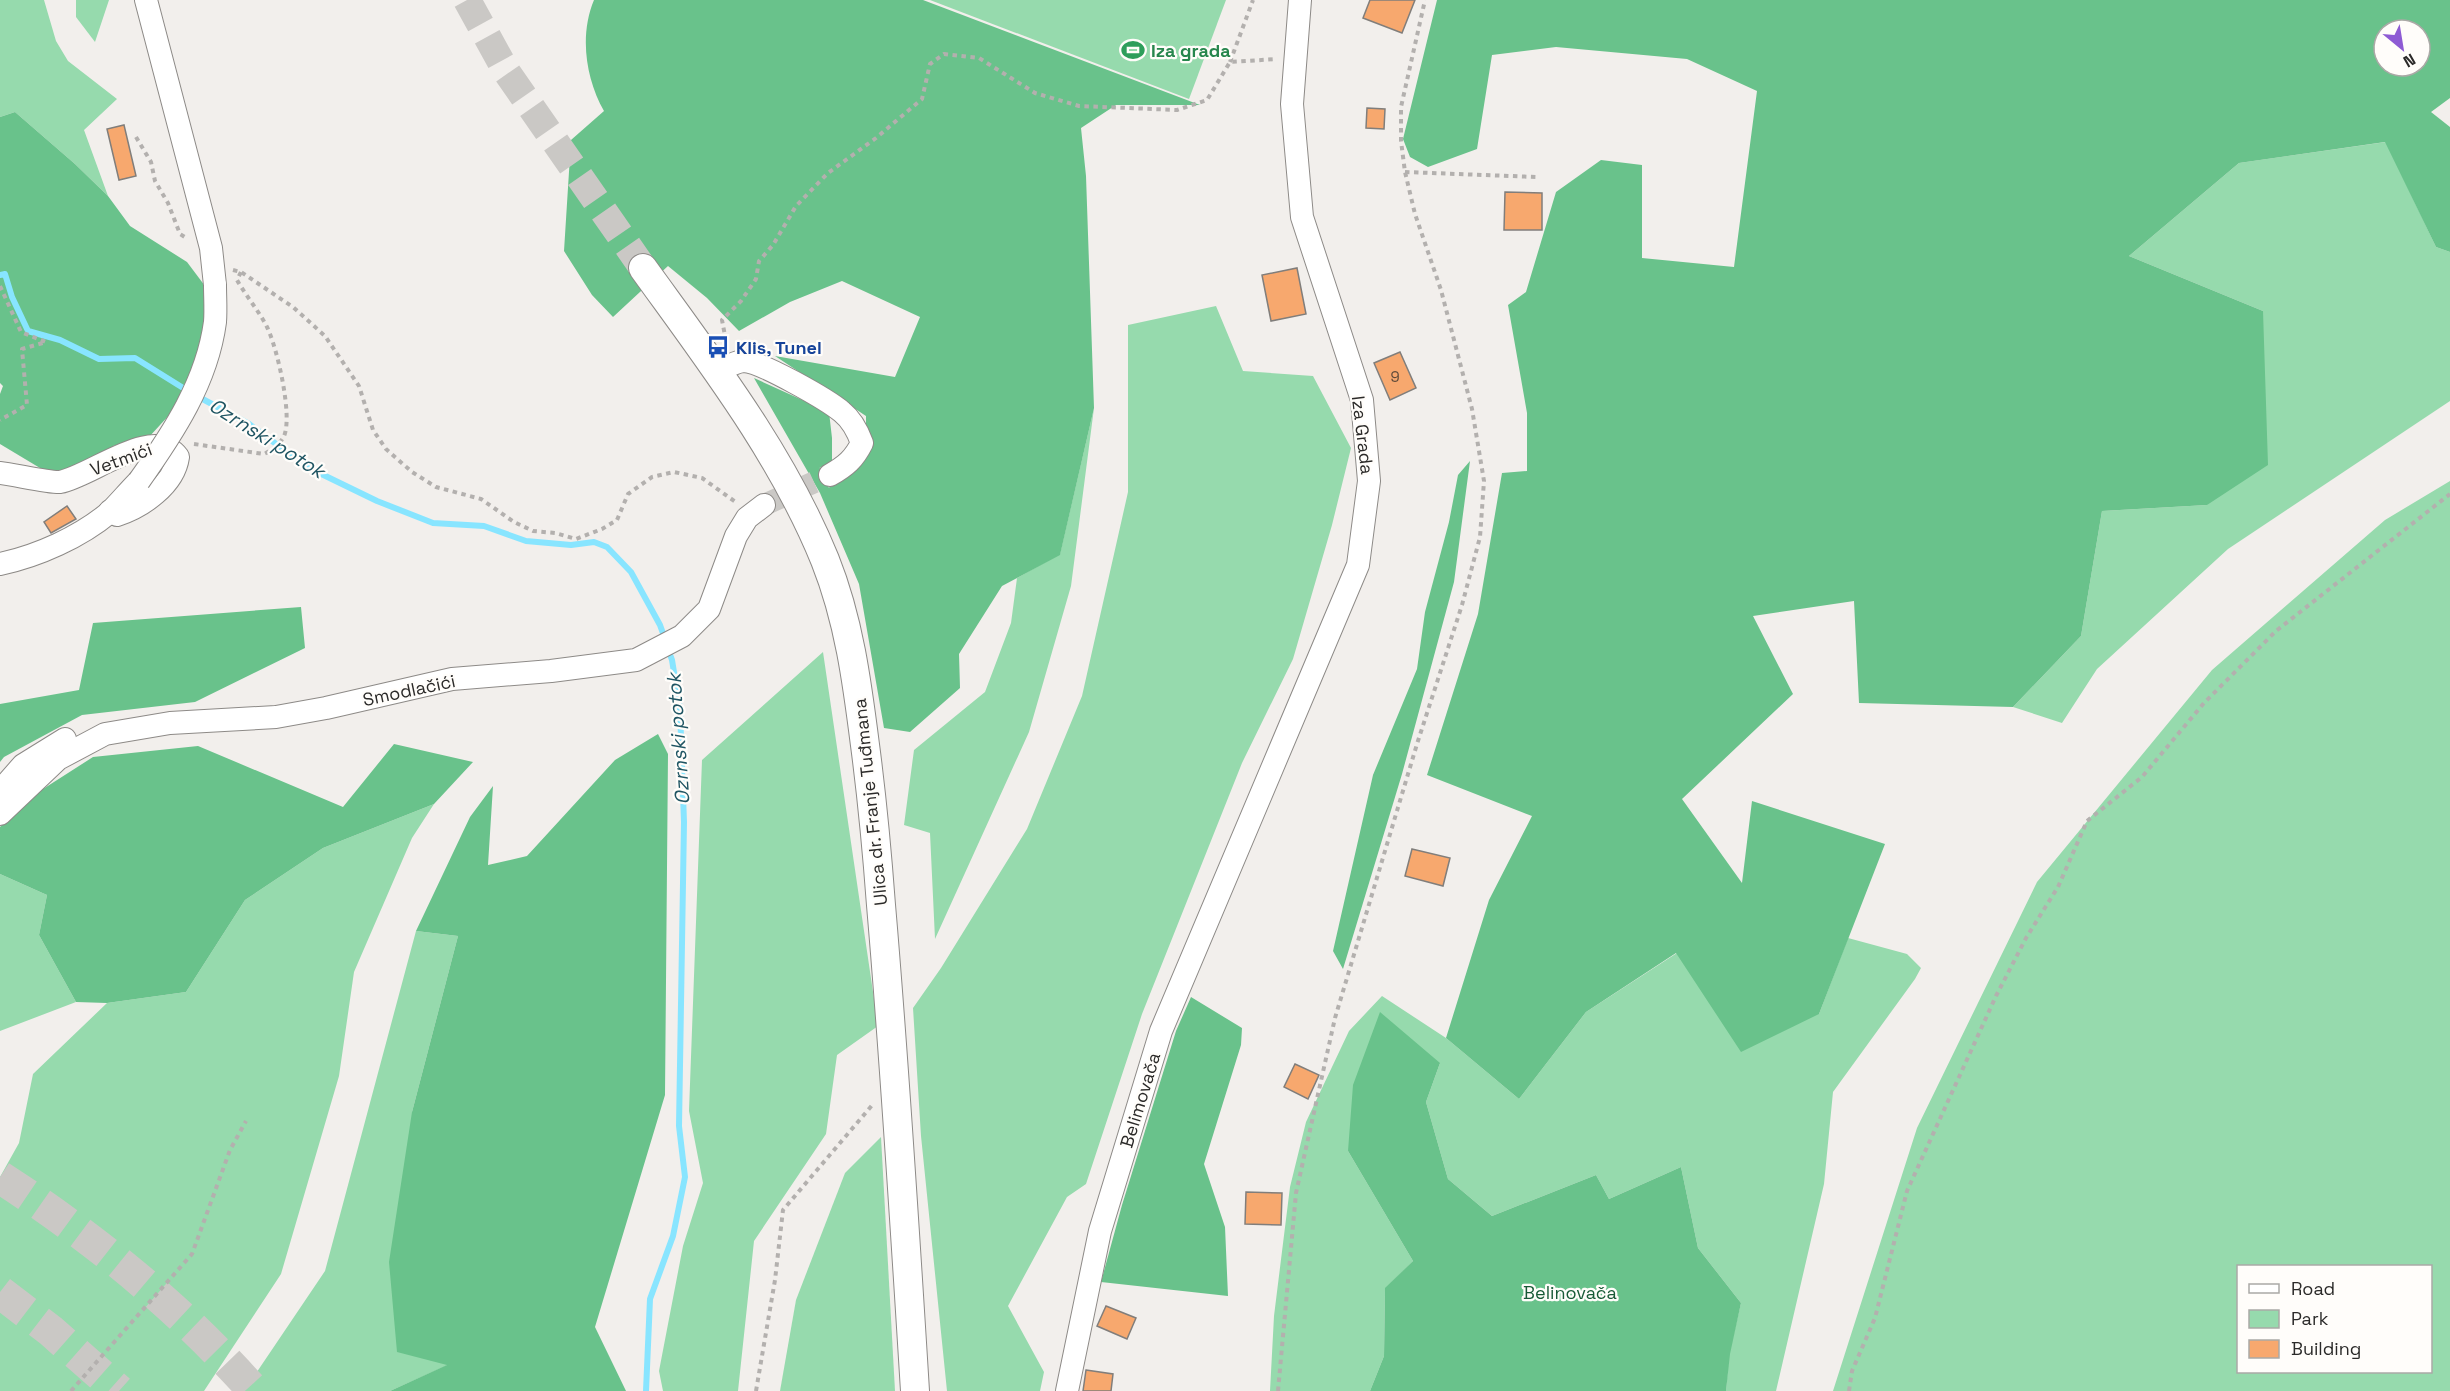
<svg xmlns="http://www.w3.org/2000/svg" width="2450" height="1391" font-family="'Space Grotesk',sans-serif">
	<rect width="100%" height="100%" fill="#f2efec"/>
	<g fill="#96daad" fill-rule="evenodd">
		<polygon points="0,0 44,0 56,41 68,61 117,99 84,130 108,196 75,164 15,112 0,117"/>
		<polygon points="76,0 109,0 95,42 76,17"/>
		<polygon points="930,0 1226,0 1189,99"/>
		<polygon points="2386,142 2436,247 2450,252 2450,401 2228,549 2097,669 2062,723 2013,707 2081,636 2102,511 2207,505 2263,311 2129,256 2239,163"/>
		<polygon points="1216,306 1243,371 1313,376 1351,448 1332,525 1293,659 1242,763 1142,1014 1086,1184 1067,1197 1008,1306 1044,1372 1040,1391 947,1391 921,1136 913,1008 941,968 1027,829 1082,696 1128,492 1128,325"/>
		<polygon points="1094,408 1071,586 1029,732 935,939 930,833 904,825 914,750 985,692 1011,623 1017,578 1060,554"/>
		<path d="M 2450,481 L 2450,1391 L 1833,1391 L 1917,1128 L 2037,882 L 2212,670 L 2385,520 ZM 2238,1266 L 2430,1266 L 2430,1372 L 2238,1372 Z"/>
		<polygon points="823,652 878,1026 837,1055 826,1134 754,1241 738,1391 663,1391 659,1371 683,1246 703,1183 689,1111 702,760"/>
		<polygon points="434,804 412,838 354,972 339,1076 281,1274 204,1391 0,1391 0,1177 19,1143 33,1074 107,1003 186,992 245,900 323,848"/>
		<polygon points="0,874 47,895 39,935 76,1002 0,1031"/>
		<polygon points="416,931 458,936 412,1112 448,1365 390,1391 244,1391 325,1271"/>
		<polygon points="1848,938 1907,954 1921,968 1915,979 1833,1092 1824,1184 1776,1391 1726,1391 1729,1354 1741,1303 1698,1248 1681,1167 1609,1199 1596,1175 1492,1216 1448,1179 1426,1102 1440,1063 1348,1151 1413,1261 1385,1289 1384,1356 1370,1391 1270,1391 1274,1316 1290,1187 1306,1122 1349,1031 1382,996 1446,1038 1519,1099 1586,1012 1677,953 1819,1014"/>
		<polygon points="881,1137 895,1391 780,1391 796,1300 845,1173"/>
	</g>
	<g fill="#69c28b" fill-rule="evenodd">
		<path d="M 594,0 L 923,0 L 1200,105 L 1116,105 L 1081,128 L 1086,176 L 1094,408 L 1060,555 L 1002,586 L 959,654 L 960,688 L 910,732 L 884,728 L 859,584 L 820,493 L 754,378 L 829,412 L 832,438 L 832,478 L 866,442 L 866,416 L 775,356 L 895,377 L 920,317 L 842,281 L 790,302 L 739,331 L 707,298 L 668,266 L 613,317 L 592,295 L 564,251 L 571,140 L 604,111 C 586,79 579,36 594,0 Z"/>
		<path d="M 1437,0 L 2450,0 L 2450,98 L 2431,112 L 2450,127 L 2450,252 L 2436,247 L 2385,142 L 2239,163 L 2129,256 L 2263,311 L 2268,465 L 2207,505 L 2102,511 L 2081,636 L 2013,707 L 1859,703 L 1854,601 L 1753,616 L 1793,694 L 1682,799 L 1742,883 L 1752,801 L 1885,844 L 1819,1014 L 1741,1052 L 1676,953 L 1586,1012 L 1519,1099 L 1446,1038 L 1489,900 L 1532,816 L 1427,775 L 1478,614 L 1502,473 L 1527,471 L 1527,413 L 1508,305 L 1526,292 L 1556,192 L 1601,160 L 1642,165 L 1642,258 L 1734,267 L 1757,91 L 1687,59 L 1556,47 L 1492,55 L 1477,149 L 1428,167 L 1410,157 L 1403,139 ZM 2384,30 L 2420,30 L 2420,66 L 2384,66 Z"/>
		<polygon points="15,112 75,164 108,196 130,226 187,262 208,290 201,346 187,381 171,413 149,437 120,452 115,445 76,469 45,471 0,444 0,394 3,386 0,383 0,117"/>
		<polygon points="1470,461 1454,582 1402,774 1343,969 1333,951 1373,775 1417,669 1425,612 1449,522 1458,475"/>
		<polygon points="301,607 305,648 195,702 82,715 4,757 0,762 0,704 79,690 93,623"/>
		<polygon points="658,734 668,754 665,1095 595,1327 626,1391 390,1391 447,1365 397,1352 389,1262 412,1112 458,936 416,931 470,817 493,786 488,865 527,856 615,760"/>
		<polygon points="394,744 473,762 434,804 323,848 245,900 186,992 107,1003 76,1002 39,935 47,895 0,874 0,827 29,798 93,757 198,746 343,807"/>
		<polygon points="1191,997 1242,1028 1241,1045 1204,1164 1225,1227 1228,1296 1101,1282 1122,1205 1176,1031"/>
		<polygon points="1380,1012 1440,1063 1426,1102 1448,1179 1492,1216 1596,1175 1609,1199 1681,1167 1698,1248 1741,1303 1730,1354 1726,1391 1370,1391 1384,1356 1385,1288 1413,1261 1348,1151 1353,1085"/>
	</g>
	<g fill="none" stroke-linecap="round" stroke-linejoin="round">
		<g stroke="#88e5ff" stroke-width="6">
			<polyline points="0,275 5,274 12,297 28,331 60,340 99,359 135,358 188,391"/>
			<polyline points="197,396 249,424 309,468 377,501 433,523 484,526 526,541 571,545 594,542 607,547 631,572 660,625 665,639"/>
			<polyline points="646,1391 650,1299 673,1236 685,1177 679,1126 684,822 680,709 672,660 668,649"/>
		</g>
	</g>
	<g fill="#f7a86e" stroke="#817e7b" stroke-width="1.5">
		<polygon points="1370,0 1415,0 1402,33 1363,18"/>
		<polygon points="1367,108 1385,109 1384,129 1366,128"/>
		<polygon points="124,125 136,176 119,180 107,129"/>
		<polygon points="1505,192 1542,193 1542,230 1504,230"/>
		<polygon points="1297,268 1306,314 1271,321 1262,275"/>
		<polygon points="1400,352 1416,388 1390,400 1374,363"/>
		<polygon points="67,506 76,519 51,533 44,522"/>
		<polygon points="1412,849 1450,858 1443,886 1405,876"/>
		<polygon points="1295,1064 1319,1075 1308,1099 1284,1087"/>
		<polygon points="1246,1192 1282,1193 1281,1225 1245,1224"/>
		<polygon points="1106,1306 1136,1318 1127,1339 1097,1326"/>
		<polygon points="1086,1370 1113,1374 1111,1391 1083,1391"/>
	</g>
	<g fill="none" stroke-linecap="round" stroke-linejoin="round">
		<polyline stroke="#cac8c5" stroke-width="22" stroke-dasharray="22 11" stroke-linecap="butt" points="764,505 830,475"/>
		<polyline stroke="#cac8c5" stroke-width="28" stroke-dasharray="28 14" stroke-linecap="butt" points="467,0 506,71 643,268"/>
		<g stroke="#cac8c5" stroke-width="33" stroke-dasharray="33 16" stroke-linecap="butt">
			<path d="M 0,1177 C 94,1238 179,1307 254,1391"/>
			<polyline points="0,1292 51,1331 119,1391"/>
		</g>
		<g stroke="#8d8a87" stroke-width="24">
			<g id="minor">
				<polyline points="146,0 211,248 215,285"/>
				<path d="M 717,372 C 725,368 734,362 743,361 C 760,361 828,400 842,412 C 852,420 858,432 862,443 C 854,459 846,466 830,475"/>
				<path d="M 0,473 C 12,474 50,483 60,482 C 92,476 153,424 178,457 C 174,485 142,507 117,515 L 110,511"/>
				<path d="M 0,564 C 38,556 80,537 110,512 C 120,502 129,491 139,481"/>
				<polyline points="0,791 23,765 65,739"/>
				<polyline points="0,814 58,759 105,734 170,723 276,717 326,708 452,679 551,671 636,660 682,636 709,609 736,536 747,518 764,505"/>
				<polyline points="1067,1391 1100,1231 1161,1031 1358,565 1369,481 1362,400 1302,217 1292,104 1300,0"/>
			</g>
		</g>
		<g stroke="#8d8a87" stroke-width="30">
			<path id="major" d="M 643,268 C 710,361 782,454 825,560 C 849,620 857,682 865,745 C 872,798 877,851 881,905 C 895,1067 905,1229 915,1391"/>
		</g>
		<g stroke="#b3b0ae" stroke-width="4" stroke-dasharray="4.5 4.5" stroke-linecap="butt">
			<polyline points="1230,62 1253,0"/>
			<polyline points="136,137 151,162 155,181 168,203 180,234 188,239"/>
			<polyline points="1405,172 1536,177"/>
			<polyline points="233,270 241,272 293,307 325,336 359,386 373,430 386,449 412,472 436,487 481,499 514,522 533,531 555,533 576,539 602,529 617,520 628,494 652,477 674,472 702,478 737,503"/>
			<polyline points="0,286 21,332 46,342 22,349 27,405 0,420"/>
			<polyline points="726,341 722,320 741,301 756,279 759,261 773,245 796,206 828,173 876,138 922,99 930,64 944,54 979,58 1035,93 1079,106 1177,110 1207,100 1230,62 1277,59"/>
			<path d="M 194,444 L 264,454 C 271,451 280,444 284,436 C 293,416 277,347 267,327 C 259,311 246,296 237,280 L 241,272"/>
			<polyline points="71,1391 192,1254 230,1150 246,1121"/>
			<polyline points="756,1391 775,1280 783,1210 874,1103"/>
			<polyline points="1278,1391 1296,1193 1335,1018 1417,744 1462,605 1480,537 1484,481 1472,409 1441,290 1415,214 1405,172 1401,141 1401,107 1425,0"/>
			<polyline points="1849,1391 1852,1371 1875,1318 1907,1191 1996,996 2026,938 2058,887 2087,821 2142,777 2204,703 2276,631 2450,494"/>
		</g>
		<use href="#minor" stroke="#fff" stroke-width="22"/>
		<use href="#major" stroke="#fff" stroke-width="28"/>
		<g stroke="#8d8a87" stroke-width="24" stroke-linecap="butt">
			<path id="minor-bridge" d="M 139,481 C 173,433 207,382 215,322 C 216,310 215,297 215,285"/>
		</g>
		<use href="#minor-bridge" stroke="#fff" stroke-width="22"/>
	</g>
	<defs>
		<g id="stadium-bare" transform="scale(1.8)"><path d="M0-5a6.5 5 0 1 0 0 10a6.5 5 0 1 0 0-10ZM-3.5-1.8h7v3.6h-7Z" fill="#2e9e5b" stroke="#fffdfa" stroke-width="2.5" paint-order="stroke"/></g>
		<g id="bus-bare" transform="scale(1.8)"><path d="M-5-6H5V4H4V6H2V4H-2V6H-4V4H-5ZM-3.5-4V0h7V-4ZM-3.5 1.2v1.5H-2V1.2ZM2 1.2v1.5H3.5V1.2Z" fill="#1a4fb4" stroke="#fffdfa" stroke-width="2.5" paint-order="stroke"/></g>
	</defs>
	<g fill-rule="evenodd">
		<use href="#stadium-bare" x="1133" y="50"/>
		<use href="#bus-bare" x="718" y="347"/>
	</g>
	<g text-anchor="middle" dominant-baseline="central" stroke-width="4.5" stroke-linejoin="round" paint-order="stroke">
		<g font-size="15" fill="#5e4a3a">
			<text x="1395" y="376">9</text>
		</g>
		<g font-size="18" font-weight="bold" fill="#27864d" stroke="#fffdfa" text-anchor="start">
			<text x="1151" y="50">Iza grada</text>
		</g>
		<g font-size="18" font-weight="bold" fill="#164399" stroke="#fffdfa" text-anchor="start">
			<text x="736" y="347">Klis, Tunel</text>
		</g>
		<g font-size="18" fill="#2b2a29" stroke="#fffdfa">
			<text transform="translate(1363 435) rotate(83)">Iza Grada</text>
			<text transform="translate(121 459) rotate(-20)">Vetmići</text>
			<text transform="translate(409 690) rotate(-12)">Smodlačići</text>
			<text transform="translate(870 802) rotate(-96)">Ulica dr. Franje Tuđmana</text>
			<text transform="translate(1140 1100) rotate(-73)">Belimovača</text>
		</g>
		<g font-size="18" fill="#185a36" stroke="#fffdfa">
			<text x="1570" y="1292">Belinovača</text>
		</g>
		<g font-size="20" font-style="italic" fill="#205563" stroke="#fffdfa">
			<text transform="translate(267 438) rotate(32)">Ozrnski potok</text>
			<text transform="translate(678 739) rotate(-94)">Ozrnski potok</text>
		</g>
	</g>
	<rect x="2237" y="1265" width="195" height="108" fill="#fffdfa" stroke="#aaa9a6" stroke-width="1.5"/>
	<rect x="2249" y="1284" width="30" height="9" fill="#ffffff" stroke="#aaa9a6" stroke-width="1.5"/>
	<text x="2291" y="1295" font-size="18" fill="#2b2a29">Road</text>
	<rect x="2249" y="1310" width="30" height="18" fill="#96daad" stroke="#aaa9a6" stroke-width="1.5"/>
	<text x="2291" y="1325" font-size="18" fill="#2b2a29">Park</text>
	<rect x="2249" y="1340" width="30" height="18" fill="#f7a86e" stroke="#aaa9a6" stroke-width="1.5"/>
	<text x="2291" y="1355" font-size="18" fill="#2b2a29">Building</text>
	<g transform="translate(2402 48) rotate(150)"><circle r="28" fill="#fffdfa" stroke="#aaa9a6" stroke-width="1.5"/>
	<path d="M0-4.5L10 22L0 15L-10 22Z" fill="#8e5bd4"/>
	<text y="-9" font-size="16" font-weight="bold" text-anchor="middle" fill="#2b2a29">N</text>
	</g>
</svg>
